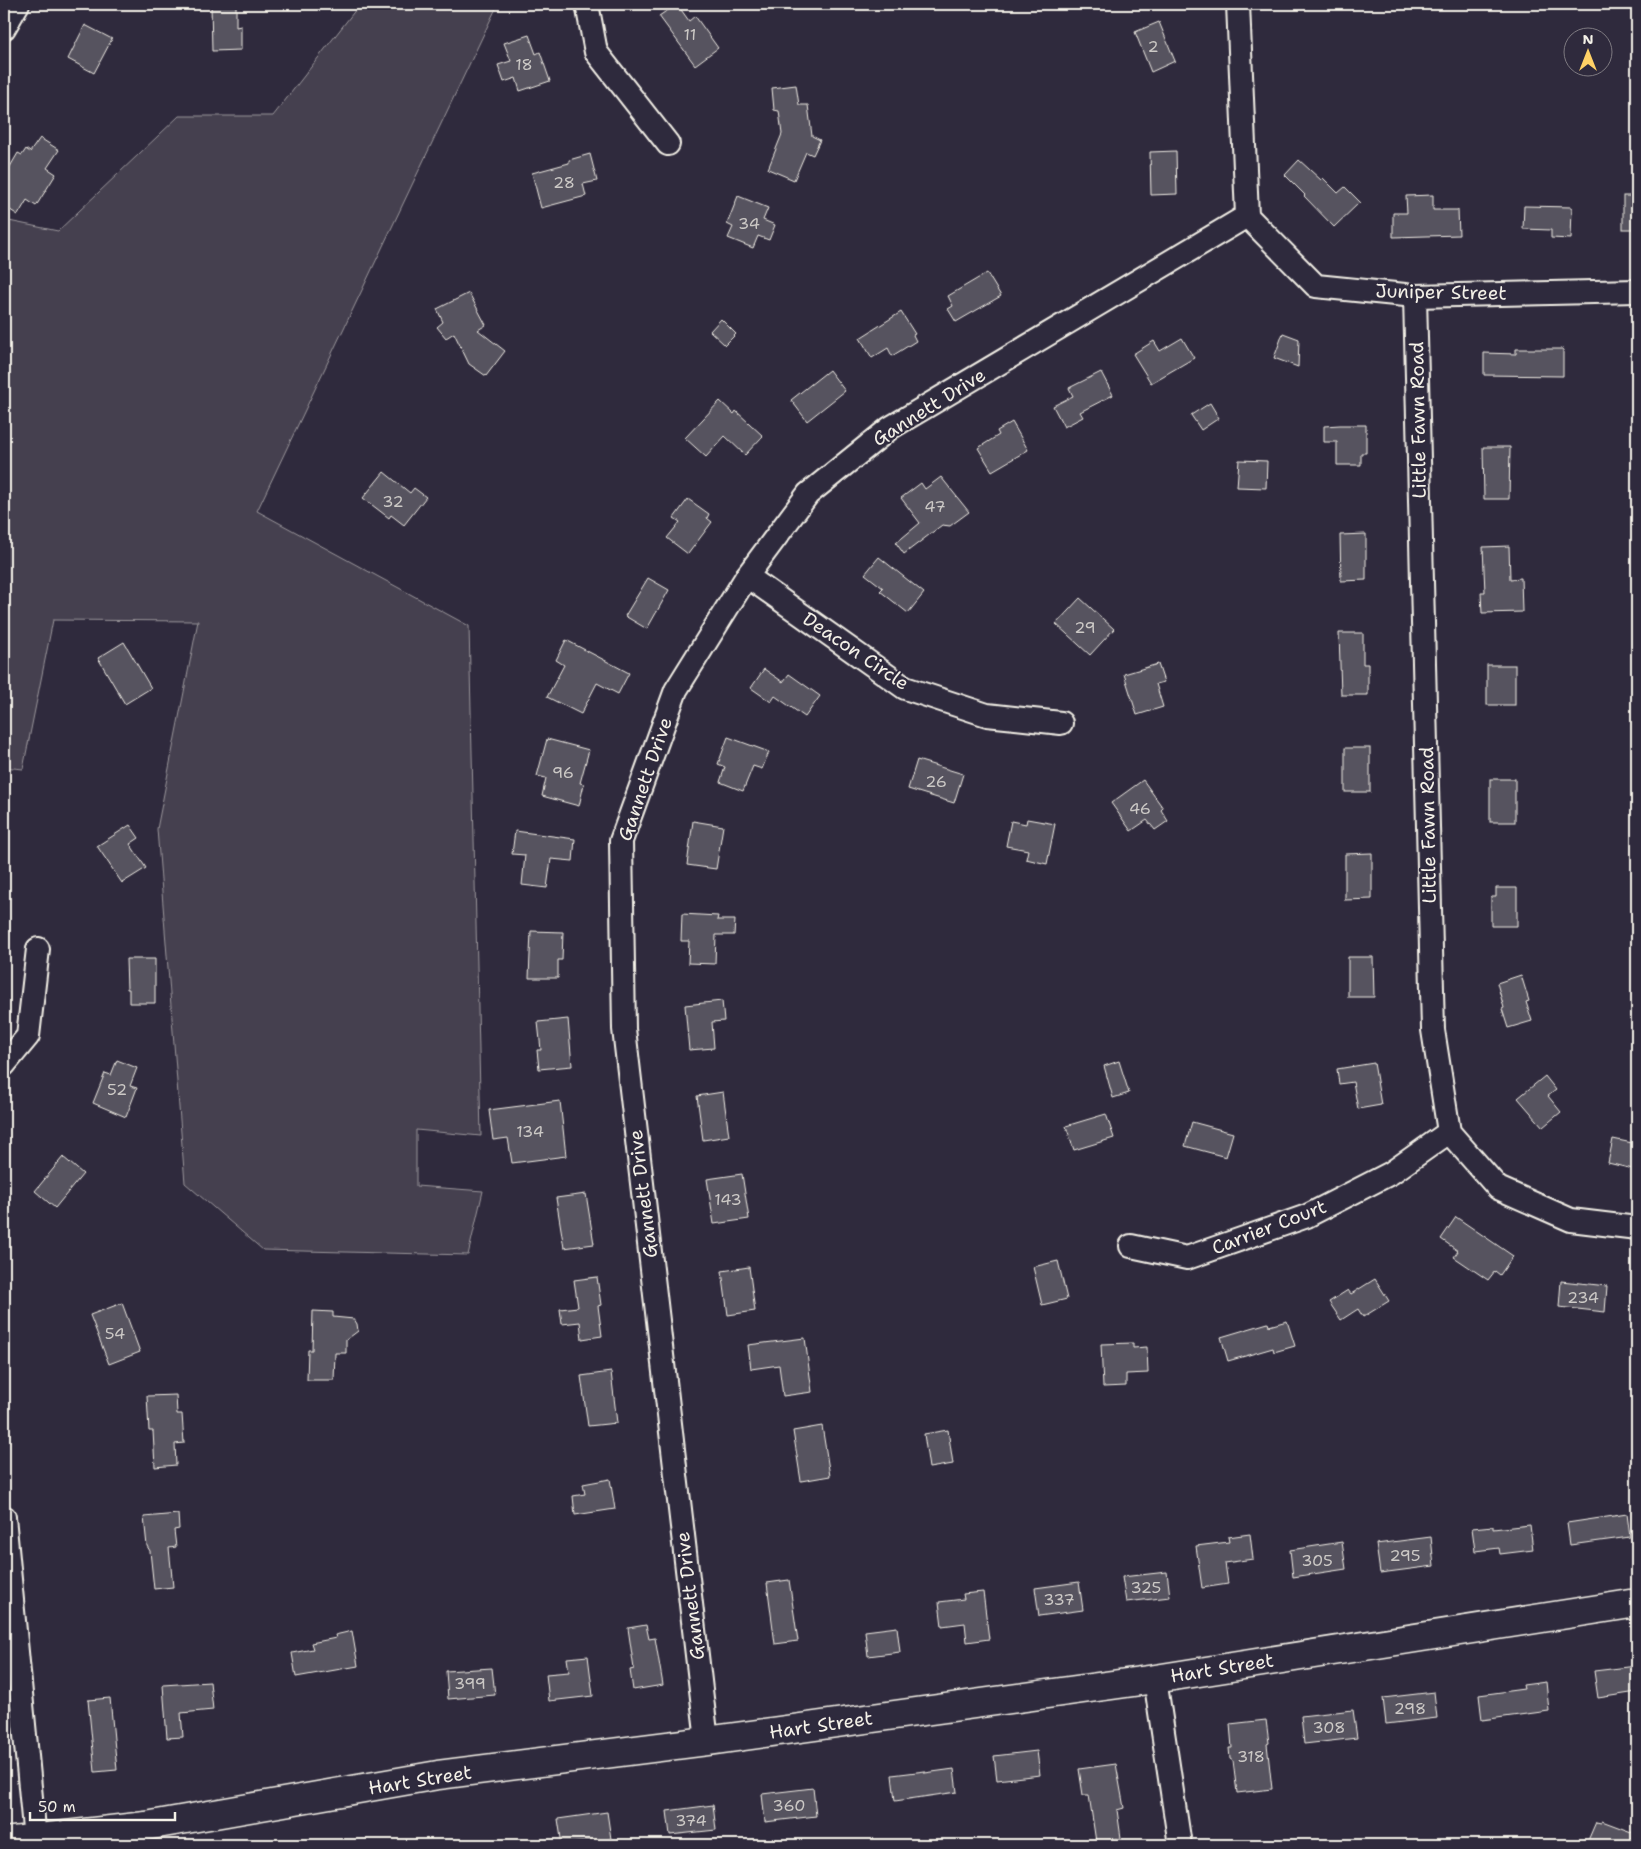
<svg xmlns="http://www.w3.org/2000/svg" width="1641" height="1849" font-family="'Shantell Sans',sans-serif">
	<rect width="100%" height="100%" fill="#2f2a3d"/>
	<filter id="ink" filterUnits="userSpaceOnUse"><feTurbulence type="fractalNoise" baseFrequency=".02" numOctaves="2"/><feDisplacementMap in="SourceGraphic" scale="10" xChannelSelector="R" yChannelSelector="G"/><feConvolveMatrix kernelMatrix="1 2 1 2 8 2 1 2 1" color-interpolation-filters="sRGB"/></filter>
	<g filter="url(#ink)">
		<polygon fill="#454050" stroke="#9c989c" points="360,4 498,4 257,511 469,626 481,1136 416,1130 416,1186 483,1191 468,1255 263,1250 185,1183 157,829 198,621 53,620 23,769 4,767 4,220 58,231 179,116 273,116"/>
		<g fill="#56525f" stroke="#f4f1e8">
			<polygon points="211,4 236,4 236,27 241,26 241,50 212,51"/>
			<polygon points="677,4 689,21 695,16 718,48 695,65 659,16"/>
			<polygon points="1159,22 1175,61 1151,72 1135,32"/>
			<polygon points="85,25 112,39 94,73 68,59"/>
			<polygon points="529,35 536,54 540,52 550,81 520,91 516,78 504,82 498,65 511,61 504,43"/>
			<polygon points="796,85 799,105 808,105 812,136 820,140 813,155 806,152 794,180 768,169 782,134 779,111 774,110 772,88"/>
			<polygon points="40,138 59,150 47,168 56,174 36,206 27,200 18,215 4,206 4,177 18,153 22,155 26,149 30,152"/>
			<polygon points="1176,151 1177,194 1151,195 1150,152"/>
			<polygon points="590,154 597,181 583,184 586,196 541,208 532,173 569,163 569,160"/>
			<polygon points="1299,160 1321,180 1323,178 1338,193 1345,187 1360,202 1334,227 1304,196 1305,195 1285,175"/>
			<polygon points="1433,195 1433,210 1458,210 1459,235 1393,237 1393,213 1407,213 1406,196"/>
			<polygon points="738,196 768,208 763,220 775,225 769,240 758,236 753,248 728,238 733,227 727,224"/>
			<rect x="1623" y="196" width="14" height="33"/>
			<polygon points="1524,206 1572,207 1571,239 1551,238 1551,230 1523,229"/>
			<polygon points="987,273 1001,296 956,322 948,309 953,306 948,296"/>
			<polygon points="469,293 486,325 478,330 505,351 486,376 469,364 454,333 446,338 437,327 443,322 437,309"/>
			<polygon points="901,312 915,334 913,335 916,341 892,356 888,348 872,358 860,338"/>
			<polygon points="721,319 736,334 725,345 710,331"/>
			<polygon points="1283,333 1299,339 1298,367 1274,358"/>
			<polygon points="1182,338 1194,358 1151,383 1133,354 1154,341 1160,351"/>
			<polygon points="1516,349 1563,349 1563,376 1484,375 1484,353 1516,354"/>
			<polygon points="829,370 845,391 807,421 791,400"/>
			<polygon points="1101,372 1113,395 1080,412 1083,417 1064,427 1053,406 1073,396 1069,388"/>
			<polygon points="720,401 734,414 736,411 763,436 745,455 725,436 706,457 685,438"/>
			<polygon points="1210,403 1219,418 1201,430 1191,415"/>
			<polygon points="1012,422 1028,450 992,471 978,448 999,435 997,431"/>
			<polygon points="1340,425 1366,425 1366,453 1361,453 1361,465 1337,465 1337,442 1324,442 1324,426"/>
			<polygon points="1483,447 1510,447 1509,499 1484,499"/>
			<polygon points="1239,460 1267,461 1266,488 1237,487"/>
			<polygon points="384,472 410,493 414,488 426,497 404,525 391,515 389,518 363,498"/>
			<polygon points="941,477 969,512 950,526 942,525 904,554 896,543 920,523 901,498 921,483 925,489"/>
			<polygon points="688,499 709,514 707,518 712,522 688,554 667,538 680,522 674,518"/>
			<polygon points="1366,534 1366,580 1341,581 1340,535"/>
			<polygon points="1509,546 1510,579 1521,578 1522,612 1482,613 1481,592 1485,592 1483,547"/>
			<polygon points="879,557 924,593 908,613 880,591 883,588 865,574"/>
			<polygon points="648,578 669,590 647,629 625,616"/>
			<polygon points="1080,598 1114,629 1090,655 1056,624"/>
			<polygon points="1339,633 1363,633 1363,664 1368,664 1368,695 1341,695"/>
			<polygon points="566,640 629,673 618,694 597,683 581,714 547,697 564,665 556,660"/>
			<polygon points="124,642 151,688 125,704 98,658"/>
			<polygon points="1158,664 1164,682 1156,684 1163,707 1137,715 1124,674"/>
			<rect x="1487" y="665" width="28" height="40"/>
			<polygon points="764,669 783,682 789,674 820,696 805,717 775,696 771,702 751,688"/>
			<polygon points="728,737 769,752 762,769 753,766 743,791 720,782 725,767 718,764"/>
			<polygon points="547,739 589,750 580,783 584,784 579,806 542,796 546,778 537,776"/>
			<rect x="1345" y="748" width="25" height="44"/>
			<polygon points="917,760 963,774 954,803 908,789"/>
			<rect x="1490" y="779" width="25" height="43"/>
			<polygon points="1143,780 1163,808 1161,810 1168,821 1155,830 1147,820 1131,831 1111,803"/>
			<polygon points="1027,819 1055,824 1047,864 1026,859 1028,850 1006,846 1011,821 1026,824"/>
			<polygon points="693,821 723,826 716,869 687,865"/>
			<polygon points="130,825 139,838 130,844 146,868 122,883 97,846"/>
			<polygon points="515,831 575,839 573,861 551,859 547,888 522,885 525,855 512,854"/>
			<polygon points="1372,853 1372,899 1345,900 1345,854"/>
			<polygon points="1496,888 1517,888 1517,926 1491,926 1491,897 1496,897"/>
			<polygon points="682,914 718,916 717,920 735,920 734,935 716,935 715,964 688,963 689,941 681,941"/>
			<polygon points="531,931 563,932 562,960 558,960 558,978 529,978"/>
			<polygon points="1348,957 1373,957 1374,997 1348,997"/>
			<polygon points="126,959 155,959 155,1003 129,1003 129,989 127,989"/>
			<polygon points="1521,975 1529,1001 1526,1002 1532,1021 1508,1028 1502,1009 1504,1008 1497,983"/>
			<polygon points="722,1001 724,1021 712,1022 714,1048 689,1050 685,1005"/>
			<polygon points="568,1019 572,1066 539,1069 537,1050 541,1050 538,1022"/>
			<polygon points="117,1060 137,1068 130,1086 137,1088 126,1117 93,1103 105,1073 111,1075"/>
			<polygon points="1119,1061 1129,1093 1113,1098 1104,1066"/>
			<polygon points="1374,1063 1381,1105 1358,1109 1353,1082 1339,1084 1337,1069"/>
			<polygon points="1545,1076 1556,1090 1548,1096 1561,1112 1543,1127 1518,1098"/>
			<polygon points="723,1092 729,1136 703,1140 697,1096"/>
			<polygon points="560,1101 566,1156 512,1163 508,1138 493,1140 489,1110"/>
			<polygon points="1106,1114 1114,1138 1074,1150 1066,1126"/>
			<polygon points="1192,1122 1233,1133 1226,1157 1185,1146"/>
			<polygon points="1613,1139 1637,1144 1637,1170 1608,1163"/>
			<polygon points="63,1157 83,1174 55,1208 35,1191"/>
			<polygon points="742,1174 749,1219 714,1224 707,1179"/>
			<polygon points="586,1194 594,1244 564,1248 556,1198"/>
			<polygon points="1456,1217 1513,1256 1500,1275 1495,1271 1488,1280 1454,1257 1458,1251 1441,1239"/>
			<polygon points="1058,1261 1067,1299 1042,1305 1033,1267"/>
			<polygon points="749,1267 755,1311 728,1315 722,1271"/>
			<polygon points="597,1277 601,1305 598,1306 602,1336 582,1339 580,1322 562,1324 560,1309 578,1307 574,1280"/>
			<polygon points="1375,1279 1389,1301 1363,1317 1358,1309 1341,1320 1329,1302 1348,1290 1351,1294"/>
			<polygon points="1561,1281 1607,1286 1605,1312 1559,1307"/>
			<polygon points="122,1303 140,1352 109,1364 90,1315"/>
			<polygon points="313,1311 333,1312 333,1317 354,1319 357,1324 358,1331 346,1340 346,1353 335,1353 334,1380 307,1380 308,1350 312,1350"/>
			<polygon points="1287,1321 1295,1346 1274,1352 1273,1348 1228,1361 1221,1337 1268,1323 1269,1326"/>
			<polygon points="805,1338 812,1392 783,1396 779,1365 751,1369 748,1345"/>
			<polygon points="1133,1343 1133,1348 1147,1347 1148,1373 1126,1374 1126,1386 1103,1387 1101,1344"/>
			<polygon points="611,1372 617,1423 588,1426 581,1376"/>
			<polygon points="176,1395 177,1414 182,1414 184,1443 175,1444 176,1465 155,1467 153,1431 149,1431 147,1396"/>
			<polygon points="822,1426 830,1476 801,1481 793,1431"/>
			<polygon points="948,1430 953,1464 929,1468 924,1434"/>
			<polygon points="610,1479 615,1509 575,1515 573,1496 585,1494 583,1484"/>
			<polygon points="178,1514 179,1529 174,1530 176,1547 169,1548 173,1587 154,1589 150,1551 147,1546 144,1517"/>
			<polygon points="1627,1514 1630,1537 1570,1545 1567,1523"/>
			<polygon points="1530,1525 1533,1550 1500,1554 1499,1548 1475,1551 1472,1528 1493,1526 1493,1529"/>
			<polygon points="1250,1534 1253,1559 1225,1563 1228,1584 1202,1588 1196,1546 1229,1542 1228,1537"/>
			<polygon points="1431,1537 1434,1566 1380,1573 1376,1544"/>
			<polygon points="1342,1542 1346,1569 1293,1577 1290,1550"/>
			<polygon points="1167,1572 1170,1597 1126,1602 1122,1577"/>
			<polygon points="789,1580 798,1641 775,1644 767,1583"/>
			<polygon points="1079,1582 1083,1610 1039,1616 1035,1588"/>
			<polygon points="983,1592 989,1639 967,1642 965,1623 942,1626 939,1602 964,1599 963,1594"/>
			<polygon points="646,1625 649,1639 655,1638 663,1685 633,1690 630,1670 634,1669 628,1628"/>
			<polygon points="897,1627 900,1652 868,1656 865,1631"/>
			<polygon points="352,1631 358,1666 296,1677 292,1653 313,1649 311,1643 336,1638 335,1635"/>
			<polygon points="588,1656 593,1696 549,1701 546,1674 569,1672 567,1658"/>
			<polygon points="1637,1666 1637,1692 1598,1698 1594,1671"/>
			<polygon points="492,1668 495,1695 448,1699 446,1671"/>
			<polygon points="210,1682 213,1710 181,1713 183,1737 167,1738 163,1685"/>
			<polygon points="1546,1682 1549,1711 1482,1720 1479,1695 1524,1689 1523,1685"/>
			<polygon points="1434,1692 1437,1718 1386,1724 1383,1698"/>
			<polygon points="110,1698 117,1770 95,1772 88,1700"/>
			<polygon points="1353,1710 1357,1738 1304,1744 1301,1716"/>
			<polygon points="1266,1720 1269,1743 1267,1744 1272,1789 1237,1793 1233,1761 1230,1759 1229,1748 1232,1748 1230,1724"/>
			<polygon points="1037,1751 1040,1775 997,1780 994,1756"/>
			<polygon points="1116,1764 1124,1808 1117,1810 1121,1838 1096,1842 1089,1795 1083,1795 1079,1769"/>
			<polygon points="954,1769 957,1792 895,1801 892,1775 925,1771 925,1773"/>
			<polygon points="813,1788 816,1816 765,1822 762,1794"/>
			<polygon points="713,1805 716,1830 670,1835 667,1811"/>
			<polygon points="607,1812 611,1839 562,1845 558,1819"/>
			<polygon points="1602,1821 1634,1833 1629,1845 1586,1845 1596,1822 1601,1823"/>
		</g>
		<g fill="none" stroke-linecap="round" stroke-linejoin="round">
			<g stroke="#f4f1e8" stroke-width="26">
				<g id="minor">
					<polyline points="587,4 596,52 668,144"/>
					<polyline points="1238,4 1247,216 1316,286 1415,296 1637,291"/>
					<polyline points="4,28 18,4"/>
					<polyline points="1415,296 1433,1030 1449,1132 1498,1188 1571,1220 1637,1228"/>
					<polyline points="747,576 905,688 987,715 1061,723"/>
					<polyline points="4,1065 28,1036 38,949"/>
					<polyline points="1131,1246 1187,1258 1307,1216 1391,1173 1449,1132"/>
					<polyline points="4,1517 35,1839"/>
					<polyline points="1155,1679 1180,1845"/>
					<polyline points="707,1741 624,1029 621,841 676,690 747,576 808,494 890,428 1247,216"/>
				</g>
			</g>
			<g stroke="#f4f1e8" stroke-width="31">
				<polyline id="tertiary" points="4,1842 146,1826 438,1775 707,1741 1155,1679 1637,1603"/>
			</g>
			<use href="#minor" stroke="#2f2a3d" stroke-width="22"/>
			<use href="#tertiary" stroke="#2f2a3d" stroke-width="28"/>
		</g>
	</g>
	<g text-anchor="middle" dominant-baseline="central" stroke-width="4" stroke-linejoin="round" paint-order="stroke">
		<g font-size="16" fill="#ccc9c6">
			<text x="690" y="34">11</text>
			<text x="1153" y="46">2</text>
			<text x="524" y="64">18</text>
			<text x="564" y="182">28</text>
			<text x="749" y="223">34</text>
			<text x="393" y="501">32</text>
			<text x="935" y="506">47</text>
			<text x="1085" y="627">29</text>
			<text x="563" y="772">96</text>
			<text x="936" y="781">26</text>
			<text x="1140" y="808">46</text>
			<text x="117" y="1089">52</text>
			<text x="530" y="1131">134</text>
			<text x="728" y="1199">143</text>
			<text x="1583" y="1297">234</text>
			<text x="115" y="1333">54</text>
			<text x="1405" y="1555">295</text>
			<text x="1317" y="1560">305</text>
			<text x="1146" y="1587">325</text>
			<text x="1059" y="1599">337</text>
			<text x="470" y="1683">399</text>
			<text x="1410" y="1708">298</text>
			<text x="1329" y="1727">308</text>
			<text x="1251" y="1756">318</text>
			<text x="789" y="1805">360</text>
			<text x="691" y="1820">374</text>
		</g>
		<g font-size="19" fill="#f4f1e8" stroke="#2f2a3d">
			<text transform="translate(1441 292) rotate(1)">Juniper Street</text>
			<text transform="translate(929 407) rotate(-32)">Gannett Drive</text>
			<text transform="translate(1418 420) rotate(-91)">Little Fawn Road</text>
			<text transform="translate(856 651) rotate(34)">Deacon Circle</text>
			<text transform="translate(645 779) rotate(-71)">Gannett Drive</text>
			<text transform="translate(1428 825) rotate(-91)">Little Fawn Road</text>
			<text transform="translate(643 1194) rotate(-97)">Gannett Drive</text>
			<text transform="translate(1269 1227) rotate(-21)">Carrier Court</text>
			<text transform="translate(690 1596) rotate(-97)">Gannett Drive</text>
			<text transform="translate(1222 1668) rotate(-9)">Hart Street</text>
			<text transform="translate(821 1725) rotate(-8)">Hart Street</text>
			<text transform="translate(420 1780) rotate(-9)">Hart Street</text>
		</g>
	</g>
	<rect width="1641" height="1849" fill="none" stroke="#2f2a3d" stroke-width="20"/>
	<rect x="10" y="10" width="1621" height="1829" fill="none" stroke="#f4f1e8" stroke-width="2" filter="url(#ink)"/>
	<g transform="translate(1588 52)"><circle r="24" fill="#2f2a3d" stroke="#7e7a81"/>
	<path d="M0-4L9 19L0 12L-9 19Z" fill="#ffd166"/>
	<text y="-8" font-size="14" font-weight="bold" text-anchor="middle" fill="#f4f1e8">N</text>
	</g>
	<path d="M30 1812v8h145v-8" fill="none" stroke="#f4f1e8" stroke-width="2.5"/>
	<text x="38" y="1812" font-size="15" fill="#f4f1e8" stroke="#2f2a3d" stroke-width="4" paint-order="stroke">50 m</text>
</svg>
